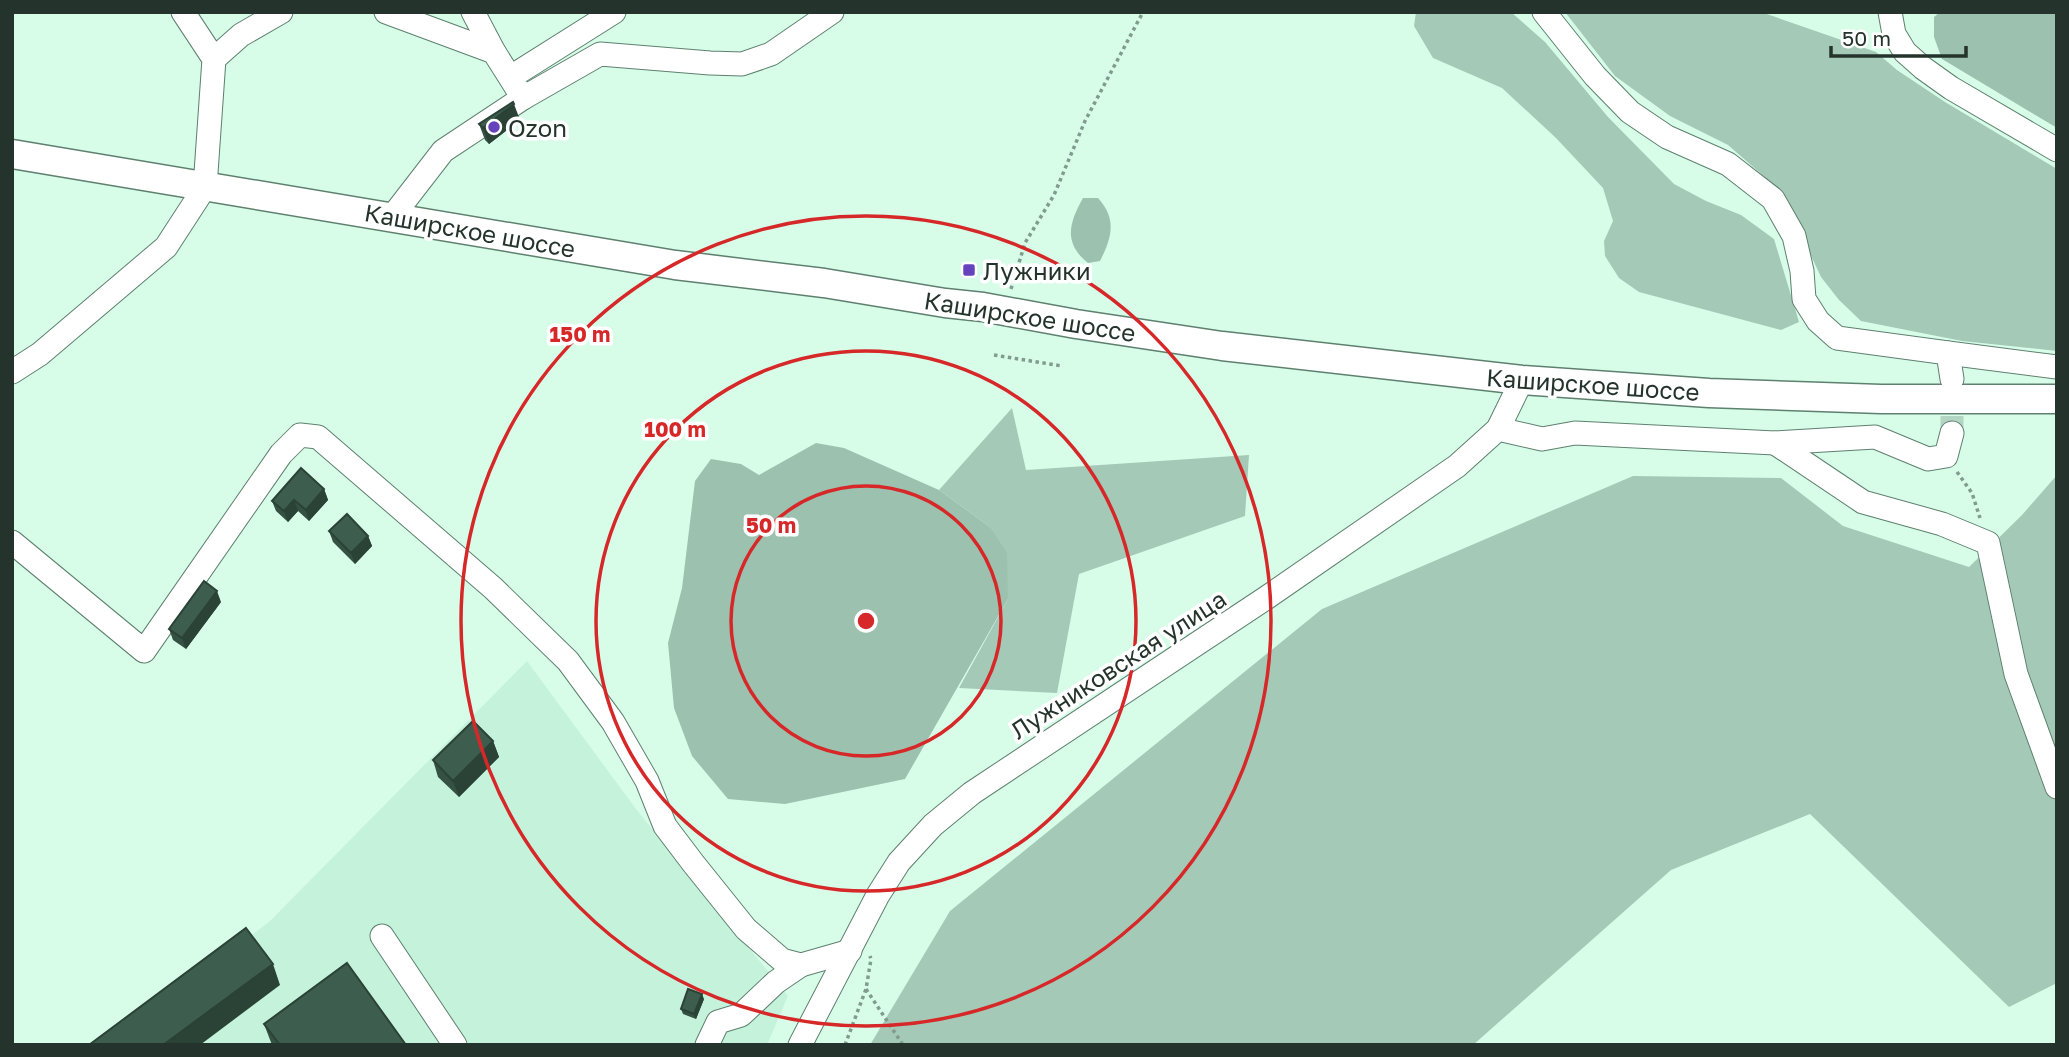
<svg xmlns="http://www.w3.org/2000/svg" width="2069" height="1057" font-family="'Golos Text',sans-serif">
	<rect width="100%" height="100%" fill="#d7fde9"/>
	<polygon fill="#c5f2da" points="527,661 636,809 788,996 767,1045 111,1045 270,921"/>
	<g fill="#a5c9b7">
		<polygon points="1416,12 1511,12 1545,42 1608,117 1674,184 1706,201 1741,215 1774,239 1799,322 1781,330 1639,292 1619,278 1605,256 1604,241 1613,221 1603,188 1556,138 1502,88 1433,58 1414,26"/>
		<polygon points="1565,12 1761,12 1876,52 1897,70 1945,102 2057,169 2057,351 1962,341 1861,321 1839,300 1821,277 1799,230 1774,185 1728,145 1670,116 1615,76"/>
		<polygon points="1012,408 1026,470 1249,455 1245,516 1079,574 1057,693 959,688 1008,599 990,527 939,490"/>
		<polygon points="2057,475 2057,983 2009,1007 1810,814 1671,870 1473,1045 870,1045 950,911 1322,609 1633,476 1781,478 1843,526 1969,567 2022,515"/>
	</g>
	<g fill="#9dc1af">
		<polygon points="1940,12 2057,12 2057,128 1942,59 1934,37 1934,17"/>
		<path d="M 1083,198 L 1098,198 C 1117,219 1112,237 1100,261 L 1088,263 C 1063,243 1069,223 1083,198 Z"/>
		<polygon points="816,443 844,448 939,490 990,527 1007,553 1008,599 905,779 785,804 728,799 692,756 674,708 668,643 682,588 695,481 711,459 741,464 759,475"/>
	</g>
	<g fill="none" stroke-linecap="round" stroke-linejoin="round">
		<polyline stroke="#b3d5c3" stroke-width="23" stroke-dasharray="23 11" stroke-linecap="butt" points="1952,382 1952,433"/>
		<g stroke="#5e806f" stroke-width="25">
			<g id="minor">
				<polyline points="386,12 494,52 523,98"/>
				<polyline points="473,12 494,52"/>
				<polyline points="1544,12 1595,76 1630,112 1667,137 1728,164 1773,199 1794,236 1802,271 1804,299 1818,321 1837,338 1948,353 1952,379"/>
				<polyline points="1890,12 1894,34 1905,52 1923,68 1951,88 2057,150"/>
				<polyline points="214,59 241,35 281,12"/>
				<polyline points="511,77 614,12"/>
				<polyline points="392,217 443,151 523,98 600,54 710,63 742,64 771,54 832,12"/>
				<polyline points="1948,353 2057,367"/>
				<polyline points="12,372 40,354 166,247 205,187 214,59 183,12"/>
				<polyline points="1498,429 1542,439 1575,433 1775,443 1875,437 1928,459 1946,456 1952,433"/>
				<polyline points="1775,443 1863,502 1942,524 1988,543 2016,674 2057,787"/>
				<polyline points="12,542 144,651 281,454 300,435 318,437 493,588 568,661 613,722 647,781 665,826 693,863 746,929 782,960 801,965 850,951"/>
				<polyline points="382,936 455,1045"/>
				<polyline points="707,1045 718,1022 741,1015 776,982 801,965"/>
				<polyline points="800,1045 878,895 899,862 933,825 972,793 1266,598 1457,466 1498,429 1522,380"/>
			</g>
		</g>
		<g stroke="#5e806f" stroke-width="31">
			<polyline id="major" points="12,154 675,265 824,283 945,303 983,307 1076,324 1222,346 1522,380 1709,393 1881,399 2057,399"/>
		</g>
		<g stroke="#819c8e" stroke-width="3.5" stroke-dasharray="3.5 3.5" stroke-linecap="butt">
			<polyline points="1011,289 1025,243 1054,195 1085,121 1143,12"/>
			<polyline points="994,355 1062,366"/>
			<polyline points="1957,472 1972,493 1980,518"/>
			<polyline points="866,989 903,1045"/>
			<polyline points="845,1045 866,989 871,959 870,956"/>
		</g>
		<use href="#minor" stroke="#fff" stroke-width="23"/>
		<use href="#major" stroke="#fff" stroke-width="28"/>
	</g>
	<g fill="#345143">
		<polygon points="520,120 489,144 485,140 479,124"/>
		<polygon points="324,489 328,500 309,521 298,511 288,522 276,511 272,501"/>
		<polygon points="329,531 368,536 372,546 355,564 333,542"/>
		<polygon points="221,602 186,649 173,640 169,629"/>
		<polygon points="493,741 499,757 459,797 438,777 433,760"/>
		<polygon points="704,999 696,1019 683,1014 681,1009"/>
		<polygon points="264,1024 406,1045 272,1045"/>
	</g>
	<g fill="#2b4237">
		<polygon points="514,104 520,120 489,144 483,128"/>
		<polygon points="324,489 328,500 309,521 306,510"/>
		<polygon points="294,500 298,511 288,522 284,511"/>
		<polygon points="368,536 372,546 355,564 351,553"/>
		<polygon points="217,591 221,602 186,649 182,638"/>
		<polygon points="493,741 499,757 459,797 453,781"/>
		<polygon points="273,964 280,985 200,1045 163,1045"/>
		<polygon points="702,994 704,999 696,1019 694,1014"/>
	</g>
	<g fill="#3d5e4e" stroke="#2b4237" stroke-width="2">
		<polygon points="513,102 514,104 483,128 479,124"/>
		<polygon points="301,468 324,489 306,510 294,500 284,511 272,501"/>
		<polygon points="347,514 368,536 351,553 329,531"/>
		<polygon points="204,581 217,591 182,638 169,629"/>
		<polygon points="473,721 493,741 453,781 433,760"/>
		<polygon points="246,928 273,964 163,1045 89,1045"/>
		<polygon points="347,963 406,1045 280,1045 264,1024"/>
		<polygon points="688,989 702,994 694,1014 681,1009"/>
	</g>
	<g fill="none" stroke="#d62828" stroke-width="3.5">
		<circle cx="866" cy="621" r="135"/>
		<circle cx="866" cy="621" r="270"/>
		<circle cx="866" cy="621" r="405"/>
	</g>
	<g fill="#6543bc" stroke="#fff" stroke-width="2.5">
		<circle cx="494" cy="127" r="7"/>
		<rect x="962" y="263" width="14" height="14" rx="3.5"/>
	</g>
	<g text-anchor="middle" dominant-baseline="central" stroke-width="7" stroke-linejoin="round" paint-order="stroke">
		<g font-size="24" fill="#24332c" stroke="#fff" text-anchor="start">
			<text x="508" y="127">Ozon</text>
			<text x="983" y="270">Лужники</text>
		</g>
		<g font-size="24" fill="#24332c" stroke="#fff">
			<text transform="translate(470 230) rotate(10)">Каширское шоссе</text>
			<text transform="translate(1030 316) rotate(9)">Каширское шоссе</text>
			<text transform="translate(1593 384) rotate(4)">Каширское шоссе</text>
			<text transform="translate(1118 664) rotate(-33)">Лужниковская улица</text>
		</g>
	</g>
	<circle cx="866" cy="621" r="10" fill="#d62828" stroke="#fff" stroke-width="3.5"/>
	<g font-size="21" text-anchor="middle" font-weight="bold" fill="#d62828" stroke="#fff" stroke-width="7" stroke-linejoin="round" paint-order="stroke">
		<text x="580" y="342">150 m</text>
		<text x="675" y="437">100 m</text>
		<text x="771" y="533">50 m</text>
	</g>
	<rect width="2069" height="1057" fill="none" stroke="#24332c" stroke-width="28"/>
	<path d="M1831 46v10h135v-10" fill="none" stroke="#24332c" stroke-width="3.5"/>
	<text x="1842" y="46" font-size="21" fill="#24332c" stroke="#ffffff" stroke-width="5" paint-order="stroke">50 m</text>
</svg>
